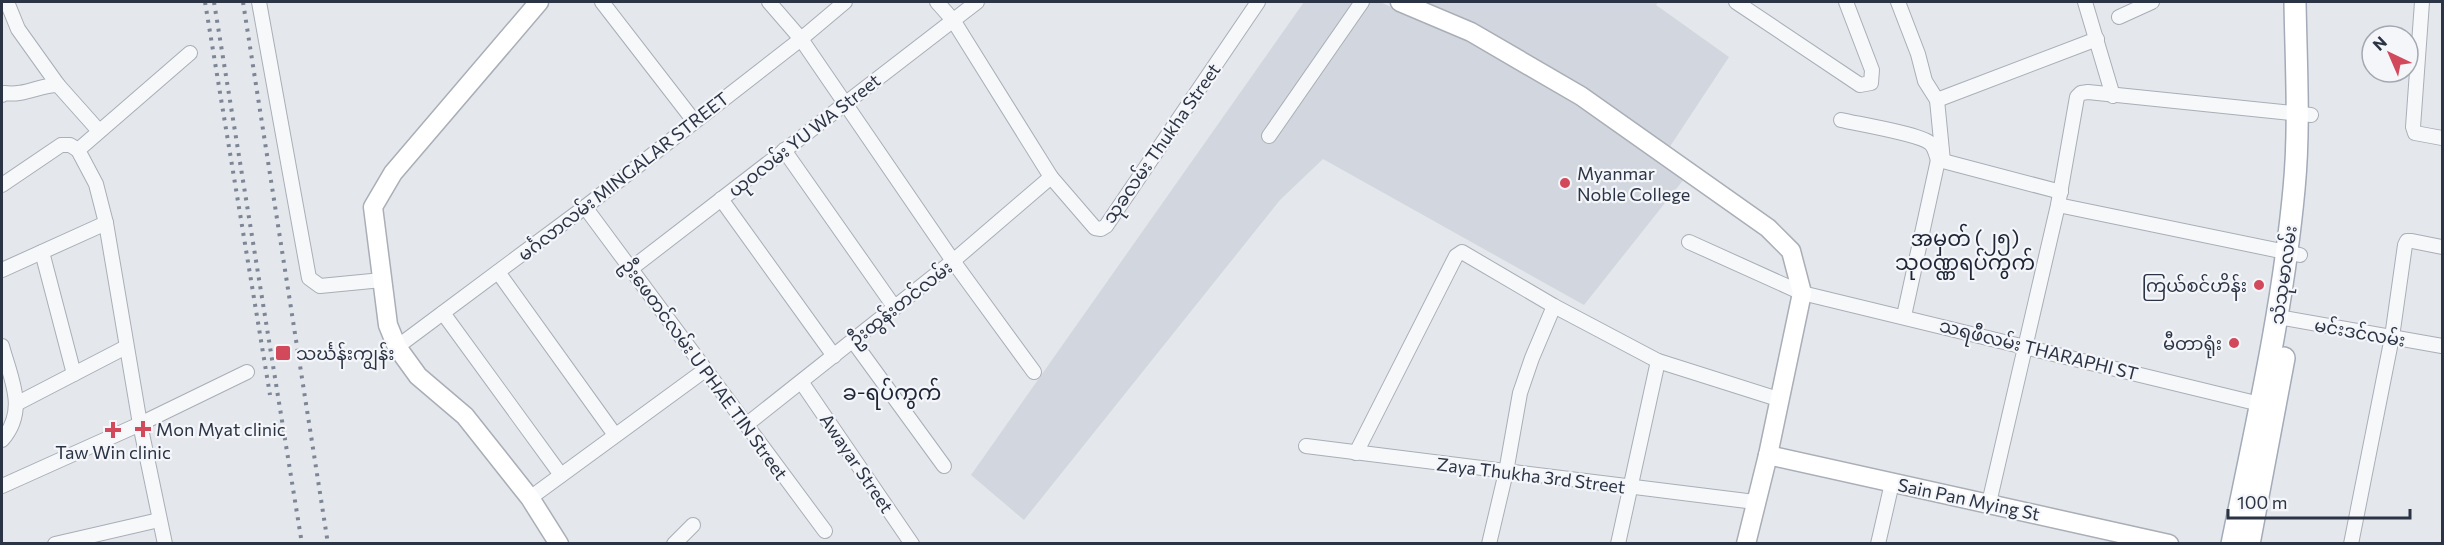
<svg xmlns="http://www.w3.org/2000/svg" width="2444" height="545" font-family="Commissioner,'Noto Sans Myanmar',sans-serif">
	<rect width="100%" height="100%" fill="#e4e7ec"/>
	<g fill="#d2d6de">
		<polygon points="1304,2 1380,2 1465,40 1574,104 1684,179 1584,305 1323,159 1280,200 1024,520 971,475"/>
		<polygon points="1420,2 1658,2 1656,5 1729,57 1669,148"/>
	</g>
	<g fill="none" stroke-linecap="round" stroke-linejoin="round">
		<g stroke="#a9aeb7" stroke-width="16">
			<g id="street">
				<polyline points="7,2 18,29 58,85"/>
				<polyline points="259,2 309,278 320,286 382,280"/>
				<polyline points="602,2 694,121"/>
				<polyline points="769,2 801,39 953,261 1034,372"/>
				<polyline points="937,2 953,20 1051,177 1095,228 1101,229 1106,226 1258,2"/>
				<polyline points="1736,2 1860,85 1871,83 1872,70 1846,2"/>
				<polyline points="1898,2 1918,54 1925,81 1937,100 1943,161 1938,160 1904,316"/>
				<polyline points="2085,2 2113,96"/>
				<polyline points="2422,2 2413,127 2415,133 2442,138"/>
				<polyline points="2119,17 2152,2"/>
				<path d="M 2,95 L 4,93 C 25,96 39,85 58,85 L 99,131"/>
				<polyline points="1937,100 2097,39"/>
				<path d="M 1841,120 C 1858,124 1919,134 1930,143 C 1935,147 1936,155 1938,160"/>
				<polyline points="1269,136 1362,2"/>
				<polyline points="784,150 895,308"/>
				<polyline points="1943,161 2061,192"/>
				<polyline points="2,185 61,145 70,145 78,150"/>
				<polyline points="721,199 834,356"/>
				<polyline points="2058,205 2300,255"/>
				<polyline points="585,207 825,531"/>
				<polyline points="1689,242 1802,293 2268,406"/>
				<polyline points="42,252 74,374"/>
				<polyline points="632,268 977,2"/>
				<polyline points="2,270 106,223"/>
				<polyline points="498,272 615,435"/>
				<polyline points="443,313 561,475"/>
				<polyline points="2278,317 2442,346"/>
				<polyline points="853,341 944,466"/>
				<path d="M 2,346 C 11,380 28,410 2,440"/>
				<polyline points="397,347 585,207 801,39 845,2"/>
				<polyline points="802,383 912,544"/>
				<polyline points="18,403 126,347"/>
				<polyline points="746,425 953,261 1051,177"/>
				<polyline points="1306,446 1755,502"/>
				<polyline points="1356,453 1456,256 1462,252 1554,306 1658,361 1778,399"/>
				<polyline points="2,486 140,424 247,372"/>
				<polyline points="530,498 705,370"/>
				<polyline points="1989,503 2058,205 2077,97 2081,93 2088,92 2311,115"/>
				<polyline points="55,544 159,520"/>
				<polyline points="165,544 140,424 106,223 96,184 78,150 190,53"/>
				<polyline points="674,544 693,525"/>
				<polyline points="1489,544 1506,472 1520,393 1532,358 1554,306"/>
				<polyline points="1618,544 1658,361"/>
				<polyline points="1878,544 1892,483"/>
				<polyline points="2351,544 2392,337 2405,245 2407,241 2412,241 2442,247"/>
			</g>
		</g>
		<g stroke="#a9aeb7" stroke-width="21">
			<g id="secondary">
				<polyline points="539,2 393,173 373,207 388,325 397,347 418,376 465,416 530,498 559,544"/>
				<polyline points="1400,2 1471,32 1581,96 1768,228 1791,251 1802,293 1768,455 1746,544"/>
				<polyline points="1768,455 2169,544"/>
			</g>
		</g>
		<g stroke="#a3abb8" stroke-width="24">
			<g id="primary">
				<path d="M 2232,544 C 2256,426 2283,308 2294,189 C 2300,127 2296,64 2295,2"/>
				<polyline points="2249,544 2284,358"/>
			</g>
		</g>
		<use href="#street" stroke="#f7f8fa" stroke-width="14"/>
		<use href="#secondary" stroke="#fff" stroke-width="18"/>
		<use href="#primary" stroke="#fff" stroke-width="21"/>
		<g stroke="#7d8696" stroke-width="4" stroke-dasharray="3 6" stroke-linecap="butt">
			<polyline points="205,2 270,395"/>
			<polyline points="214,2 302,544"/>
			<polyline points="243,2 328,544"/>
		</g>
	</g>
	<g fill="#d1495b" stroke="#f4f6f9" stroke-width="2">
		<circle cx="1565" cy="183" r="6"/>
		<circle cx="2259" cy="285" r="6"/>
		<circle cx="2234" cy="343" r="6"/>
		<rect x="275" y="345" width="16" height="16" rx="3"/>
		<path d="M140 420h6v6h6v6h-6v6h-6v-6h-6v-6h6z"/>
		<path d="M110 421h6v6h6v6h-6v6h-6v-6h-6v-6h6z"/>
	</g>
	<g text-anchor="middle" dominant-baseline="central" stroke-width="4.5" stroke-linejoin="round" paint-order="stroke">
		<g font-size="18" fill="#2b3445" stroke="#f4f6f9">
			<text transform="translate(804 135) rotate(-38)">ယုဝလမ်း YU WA Street</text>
			<text transform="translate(1161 143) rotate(-55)">သုခလမ်း Thukha Street</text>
			<text transform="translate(623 176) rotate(-38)">မင်္ဂလာလမ်း MINGALAR STREET</text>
			<text transform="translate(2283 275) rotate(-82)">သံသုမာလမ်း</text>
			<text transform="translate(900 303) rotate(-38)">ဦးထွန်းတင်လမ်း</text>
			<text transform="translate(2360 332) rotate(10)">မင်းဒင်လမ်း</text>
			<text transform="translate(2039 349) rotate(14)">သရဖီလမ်း THARAPHI ST</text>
			<text transform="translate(705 369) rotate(54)">ဦးဖေတင်လမ်း U PHAE TIN Street</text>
			<text transform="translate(857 463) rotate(56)">Awayar Street</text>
			<text transform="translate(1531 475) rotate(7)">Zaya Thukha 3rd Street</text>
			<text transform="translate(1969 499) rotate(12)">Sain Pan Mying St</text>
		</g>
		<g font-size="18" fill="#2b3445" stroke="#f4f6f9" text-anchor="start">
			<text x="1577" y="173">Myanmar<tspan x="1577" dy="21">Noble College</tspan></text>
			<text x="2247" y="285" text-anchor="end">ကြယ်စင်ဟိန်း</text>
			<text x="2222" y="343" text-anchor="end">မီတာရုံး</text>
			<text x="296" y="353">သင်္ဃန်းကျွန်း</text>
			<text x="156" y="429">Mon Myat clinic</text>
			<text x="113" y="452" text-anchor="middle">Taw Win clinic</text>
		</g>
		<g font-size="21" fill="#1d2536" stroke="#f4f6f9">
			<text x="1965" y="237">အမှတ် (၂၅)<tspan x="1965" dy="24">သုဝဏ္ဏရပ်ကွက်</tspan></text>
			<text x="892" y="391">ခ-ရပ်ကွက်</text>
		</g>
	</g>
	<rect width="2444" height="545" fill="none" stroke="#2b3445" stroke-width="6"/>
	<g transform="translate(2390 54) rotate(316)"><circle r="28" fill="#f4f6f9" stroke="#a4a8b1" stroke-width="1.5"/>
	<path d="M0-4.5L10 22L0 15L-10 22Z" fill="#d1495b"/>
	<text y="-9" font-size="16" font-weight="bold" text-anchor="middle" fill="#2b3445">N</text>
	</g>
	<path d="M2228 509v9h182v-9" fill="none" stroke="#2b3445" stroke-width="3"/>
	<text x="2237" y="509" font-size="18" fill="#2b3445" stroke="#f4f6f9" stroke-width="4.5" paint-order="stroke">100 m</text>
</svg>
